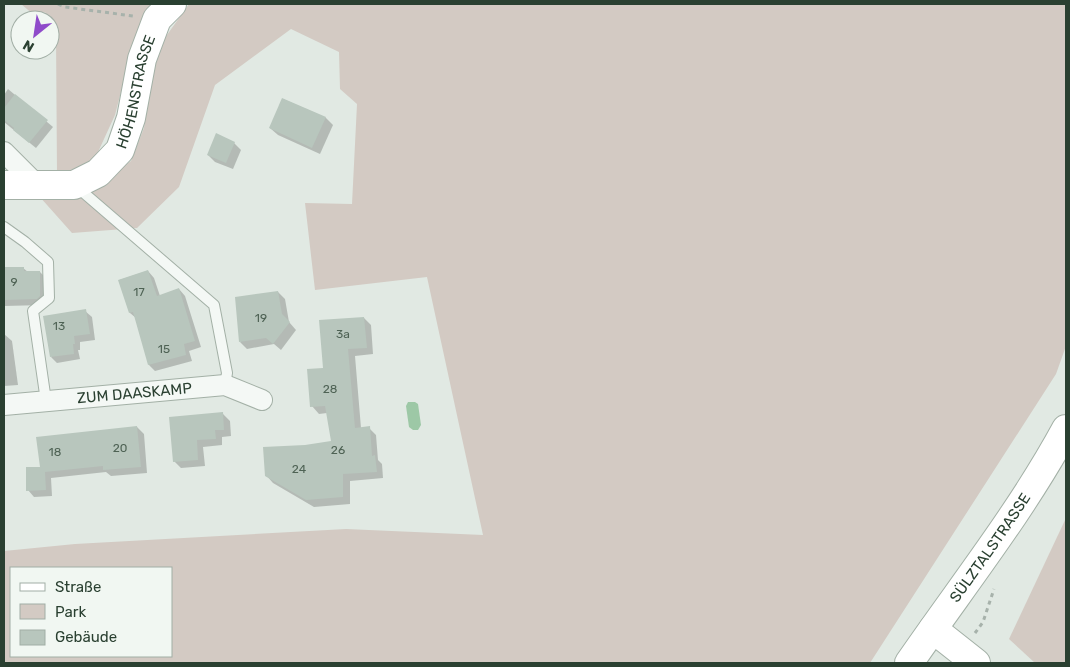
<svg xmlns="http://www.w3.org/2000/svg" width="1070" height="667" font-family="Rubik,sans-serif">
	<rect width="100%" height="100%" fill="#e1e9e3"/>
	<g fill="#d3cac3" fill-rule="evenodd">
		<polygon points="21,4 158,4 131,53 115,115 93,163 57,174 56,34 50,29 50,20 40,20"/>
		<path d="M 189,4 L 1066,4 L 1066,346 L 1056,374 L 870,663 L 4,663 L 4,551 L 75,544 L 346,529 L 483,535 L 427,277 L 315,290 L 305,203 L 352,204 L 357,104 L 340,89 L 339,52 L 291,29 L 215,85 L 179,187 L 137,228 L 72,233 L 39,196 L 79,196 L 131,161 L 144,128 L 152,56 ZM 11,568 L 171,568 L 171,656 L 11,656 Z"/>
		<polygon points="1066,518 1066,663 1035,663 1009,639"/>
	</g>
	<polygon fill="#9dc8a6" points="408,402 415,402 418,404 421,425 418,430 413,430 409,427 406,406"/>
	<g fill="#0003">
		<polygon points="8,89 53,127 36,148 4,122 4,95"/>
		<polygon points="283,99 326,118 333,125 320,154 278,135 270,128"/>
		<polygon points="234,143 241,150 233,169 215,162 208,155"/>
		<polygon points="23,268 28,272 40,272 46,278 44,305 4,306 4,269"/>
		<polygon points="148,271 154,278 160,296 179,289 185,296 201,347 189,351 192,361 155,371 149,365 136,318 130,313 120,280"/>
		<polygon points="278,292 285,299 289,322 296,330 281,350 274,344 247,349 240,342"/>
		<polygon points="85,311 92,317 95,340 80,342 80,350 78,350 80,359 57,363 51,357"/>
		<polygon points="364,318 371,325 373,354 355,356 361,428 369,428 376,435 378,460 382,464 383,478 350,481 350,504 314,507 273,483 266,475 305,446 332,442 327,413 319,414 312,406 325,369"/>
		<polygon points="4,334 12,341 18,385 4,386"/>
		<polygon points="223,414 230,421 231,436 222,437 222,445 203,447 205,466 181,468 174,461"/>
		<polygon points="137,427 144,434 147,473 111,476 106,472 51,478 52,496 34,497 28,490 41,468"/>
	</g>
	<g fill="#b8c6bd">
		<polygon points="15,94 48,120 29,143 13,130 14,128 4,120 4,108"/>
		<polygon points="282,98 326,117 312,148 269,128"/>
		<polygon points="216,133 235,142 226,163 207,155"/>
		<polygon points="4,267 24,267 24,271 40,271 40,296 37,299 4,300"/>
		<polygon points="148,270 157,296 179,288 195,341 184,344 186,355 148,365 133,312 129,313 118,280"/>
		<polygon points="278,291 282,314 290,322 273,344 266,338 239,342 235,297"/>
		<polygon points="86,309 90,334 74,336 75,344 73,344 74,354 50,357 43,316"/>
		<polygon points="364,317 367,348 348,349 355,428 370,426 372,456 375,455 377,472 343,474 343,497 306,500 265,476 263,447 305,445 331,441 325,406 310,407 307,369 323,368 319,320"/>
		<polygon points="223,412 224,430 215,430 216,439 197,440 198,460 173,462 169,417"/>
		<polygon points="137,426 141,467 103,470 103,466 45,472 46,490 26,491 26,467 40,467 36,437"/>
	</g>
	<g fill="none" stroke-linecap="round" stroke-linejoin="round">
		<g stroke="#a3b0a6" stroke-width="12">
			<g id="service">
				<polyline points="77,187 214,305 227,373 225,385"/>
				<polyline points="4,227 25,242 48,262 49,298 33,311 46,401"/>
			</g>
		</g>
		<g stroke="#a3b0a6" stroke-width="22">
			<g id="minor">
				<polyline points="4,152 37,185"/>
				<path id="s1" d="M 4,405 L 225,385 L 262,400"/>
			</g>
		</g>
		<g stroke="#a3b0a6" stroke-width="30">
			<g id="secondary">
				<path id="s2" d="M 4,185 L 74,185 L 98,173 L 120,150 L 131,118 L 142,59 L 157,19 L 172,4"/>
				<polyline points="933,629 976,663"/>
				<path id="s3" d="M 909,663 C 962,586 1021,512 1066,429"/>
			</g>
		</g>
		<g stroke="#a7b2ab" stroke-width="3" stroke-dasharray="4 4" stroke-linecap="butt">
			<polyline points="58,4 65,7 133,16"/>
			<polyline points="975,633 983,622 994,589"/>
		</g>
		<use href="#service" stroke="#f4f8f5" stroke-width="10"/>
		<use href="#minor" stroke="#f4f8f5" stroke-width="20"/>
		<use href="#secondary" stroke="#fff" stroke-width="28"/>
	</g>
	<g text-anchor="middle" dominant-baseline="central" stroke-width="5" stroke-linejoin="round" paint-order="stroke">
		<g font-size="12" fill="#4e6254">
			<text x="14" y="282">9</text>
			<text x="139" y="292">17</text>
			<text x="261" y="318">19</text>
			<text x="59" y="326">13</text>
			<text x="343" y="334">3a</text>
			<text x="164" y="349">15</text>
			<text x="330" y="389">28</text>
			<text x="120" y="448">20</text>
			<text x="338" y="450">26</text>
			<text x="55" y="452">18</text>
			<text x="299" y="469">24</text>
		</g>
		<g font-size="15" fill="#2a4031" stroke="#f1f7f2">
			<text stroke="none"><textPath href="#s2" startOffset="189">HÖHENSTRASSE</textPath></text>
			<text stroke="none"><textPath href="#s1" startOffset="131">ZUM DAASKAMP</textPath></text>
			<text stroke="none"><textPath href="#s3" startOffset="141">SÜLZTALSTRASSE</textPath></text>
		</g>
	</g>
	<rect width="1070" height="667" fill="none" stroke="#2a4031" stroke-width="10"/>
	<rect x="10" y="567" width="162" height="90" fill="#f1f7f2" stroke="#a1aea5"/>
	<rect x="20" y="583" width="25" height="8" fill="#ffffff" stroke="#a1aea5"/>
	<text x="55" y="592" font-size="15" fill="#2a4031">Straße</text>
	<rect x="20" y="604" width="25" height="15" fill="#d3cac3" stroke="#a1aea5"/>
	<text x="55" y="617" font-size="15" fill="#2a4031">Park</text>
	<rect x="20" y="630" width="25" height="15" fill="#b8c6bd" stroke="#a1aea5"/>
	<text x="55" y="642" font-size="15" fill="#2a4031">Gebäude</text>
	<g transform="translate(35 35) rotate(210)"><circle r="24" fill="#f1f7f2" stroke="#a1aea5"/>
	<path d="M0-4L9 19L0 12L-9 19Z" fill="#8f4bca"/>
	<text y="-8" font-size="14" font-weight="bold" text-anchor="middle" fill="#2a4031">N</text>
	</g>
</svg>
